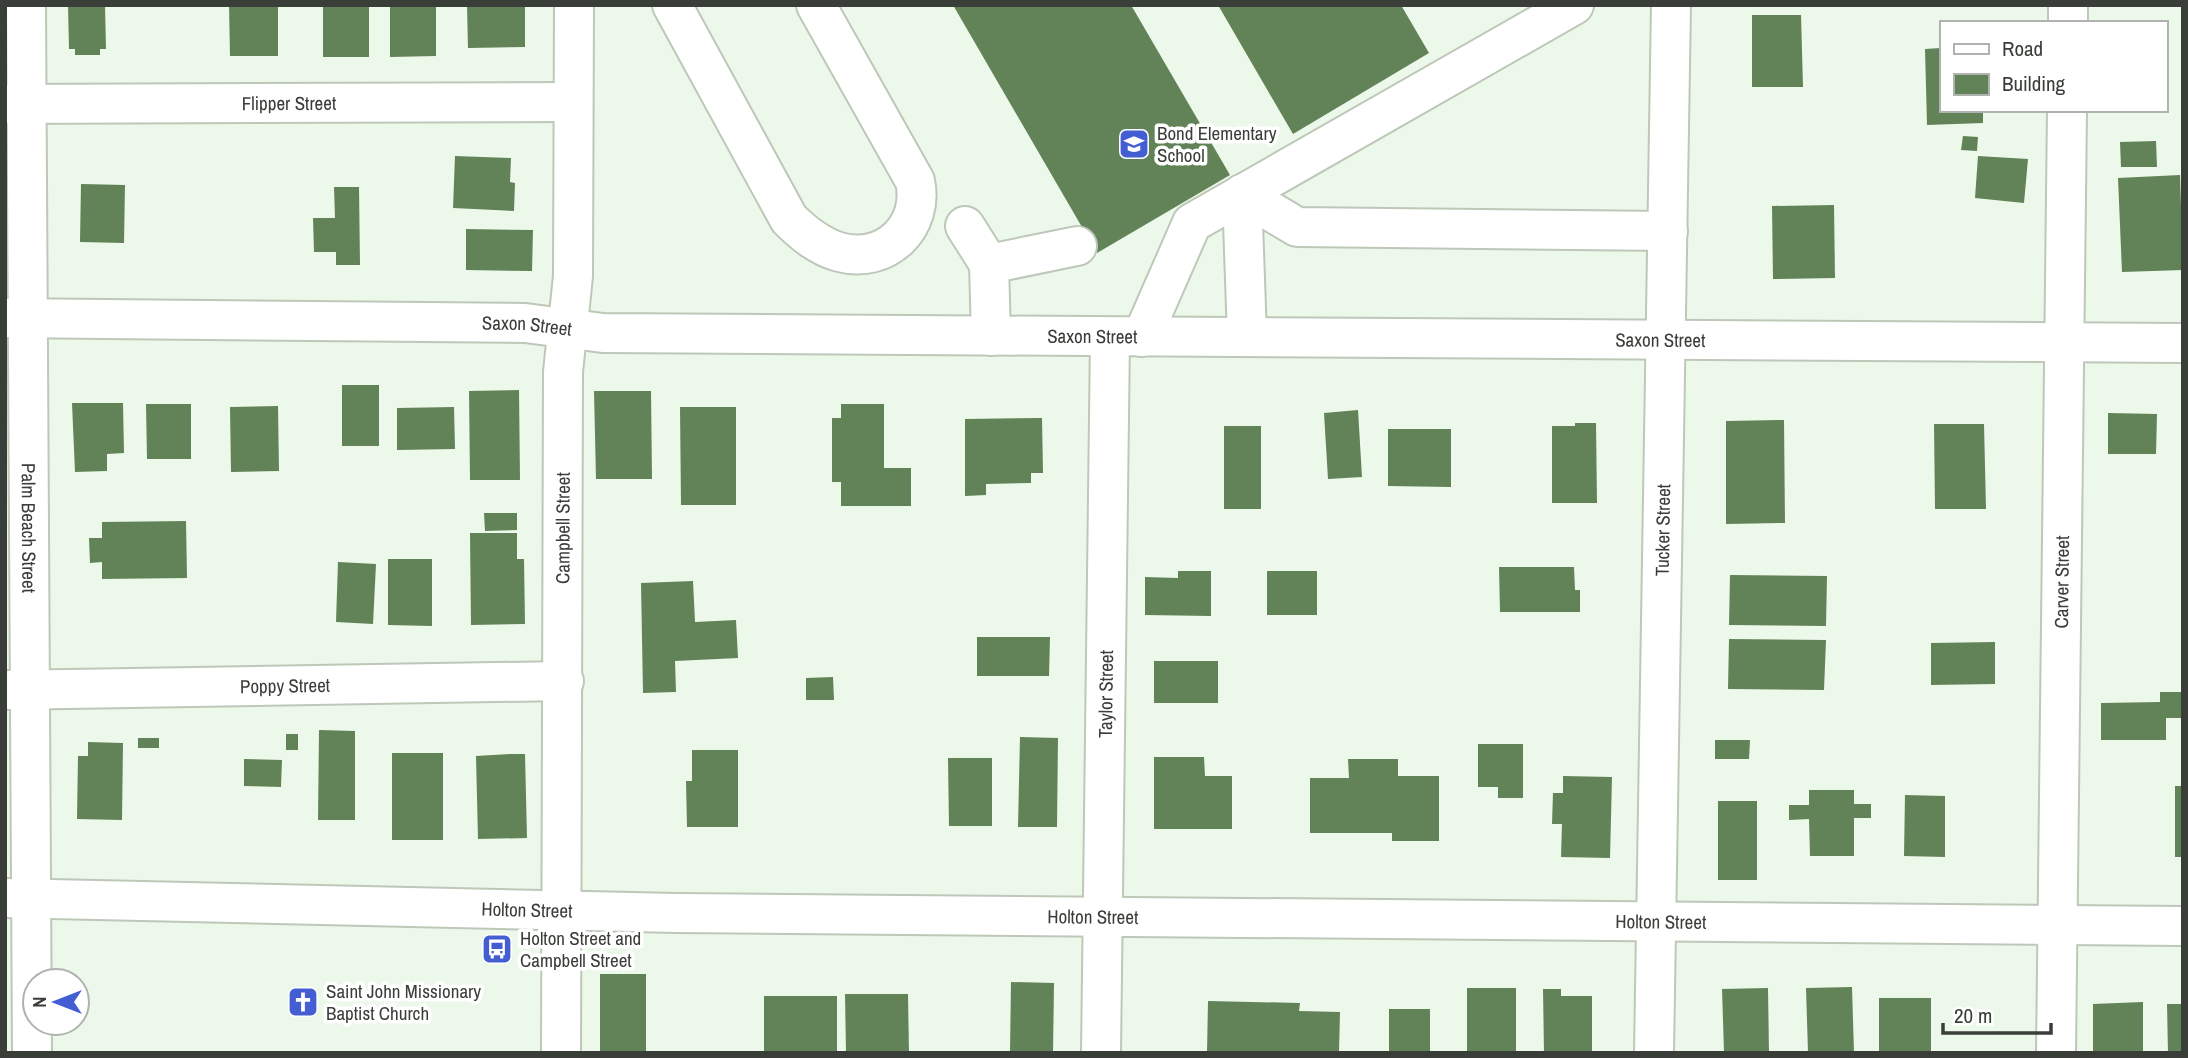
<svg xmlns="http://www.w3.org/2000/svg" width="2188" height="1058" font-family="'Archivo Narrow',sans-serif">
	<rect width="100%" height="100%" fill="#ecf8e9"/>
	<g fill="#628258">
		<polygon points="68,5 105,5 106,49 100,49 100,55 75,55 75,49 69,49"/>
		<polygon points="229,5 278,5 278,56 230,56"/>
		<rect x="323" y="5" width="46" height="52"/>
		<polygon points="390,5 436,5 436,56 390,57"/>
		<polygon points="467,5 525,5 525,47 468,48"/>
		<polygon points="953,5 1131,5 1230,175 1097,253"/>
		<polygon points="1218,5 1401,5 1429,53 1293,134"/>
		<polygon points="1752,15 1801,15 1803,87 1752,87"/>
		<polygon points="1941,48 1941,110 1983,110 1983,123 1927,125 1925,49"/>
		<polygon points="1963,136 1978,137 1977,151 1961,150"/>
		<polygon points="2156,141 2157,167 2121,167 2120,142"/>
		<polygon points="455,156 511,158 510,182 515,183 514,211 453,208"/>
		<polygon points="1978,156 2028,159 2024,203 1975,198"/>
		<polygon points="2180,175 2183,270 2122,272 2118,178"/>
		<polygon points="81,184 125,185 124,243 80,242"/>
		<polygon points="334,187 359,187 360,265 336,265 336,252 314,252 313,218 335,218"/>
		<polygon points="1834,205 1835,278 1773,279 1772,206"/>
		<polygon points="466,229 533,230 532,271 466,270"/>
		<rect x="342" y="385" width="37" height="61"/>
		<polygon points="519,390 520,480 470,480 469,391"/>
		<polygon points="594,391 651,391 652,479 596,479"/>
		<polygon points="72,403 123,403 124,453 107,454 107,471 75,472"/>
		<polygon points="146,404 191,404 191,459 147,459"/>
		<polygon points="841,404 884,404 884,468 911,468 911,506 841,506 841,482 832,482 832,418 841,418"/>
		<polygon points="278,406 279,471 231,472 230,407"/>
		<polygon points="454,407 455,449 397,450 397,408"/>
		<polygon points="680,407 736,407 736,505 681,505"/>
		<polygon points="1358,410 1362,477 1328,479 1324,413"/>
		<polygon points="2108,413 2157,414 2156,454 2108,454"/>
		<polygon points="1042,418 1043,473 1031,473 1031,483 986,484 986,495 965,496 965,419"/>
		<polygon points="1784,420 1785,523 1726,524 1726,421"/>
		<polygon points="1575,423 1596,423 1597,503 1552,503 1552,426 1575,426"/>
		<polygon points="1934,424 1984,424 1986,509 1935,509"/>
		<rect x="1224" y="426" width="37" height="83"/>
		<polygon points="1388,429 1451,429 1451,487 1388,486"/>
		<polygon points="484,513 517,513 517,530 485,531"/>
		<polygon points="186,521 187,578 102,579 102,562 90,563 89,538 102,538 102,522"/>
		<polygon points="470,533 517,533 517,559 524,559 525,624 471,625"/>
		<polygon points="388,559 432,559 432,626 388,625"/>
		<polygon points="338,562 376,564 373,624 336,622"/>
		<polygon points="1499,567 1574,567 1575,590 1580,590 1580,612 1500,612"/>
		<polygon points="1178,571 1211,571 1211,616 1145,615 1145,577 1178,578"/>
		<rect x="1267" y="571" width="50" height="44"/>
		<polygon points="1730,575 1827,576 1826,626 1729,625"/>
		<polygon points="693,581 695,622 736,620 738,658 675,661 676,692 643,693 641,583"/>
		<polygon points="977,637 1050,637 1049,676 977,676"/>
		<polygon points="1729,639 1826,640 1824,690 1728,689"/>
		<polygon points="1995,642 1995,684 1931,685 1931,643"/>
		<rect x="1154" y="661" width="64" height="42"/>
		<polygon points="833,677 834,700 806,700 806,678"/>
		<polygon points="2160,692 2183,692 2183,718 2166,718 2166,740 2101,740 2101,703 2160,702"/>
		<polygon points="319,730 355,731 355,820 318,820"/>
		<rect x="286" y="734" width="12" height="16"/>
		<polygon points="1020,737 1058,738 1057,827 1018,827"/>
		<rect x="138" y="738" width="21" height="10"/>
		<polygon points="1715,740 1750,740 1749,759 1715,759"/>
		<polygon points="88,742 123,743 122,820 77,819 78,756 88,756"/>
		<polygon points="1478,744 1523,744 1523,798 1498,798 1498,787 1478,787"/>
		<polygon points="692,750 738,750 738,827 687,827 686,781 692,781"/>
		<rect x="392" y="753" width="51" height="87"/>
		<polygon points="510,754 525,754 527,838 478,839 476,756"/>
		<polygon points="1154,757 1204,757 1205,776 1232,776 1232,829 1154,829"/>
		<polygon points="948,758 992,758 992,826 949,826"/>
		<polygon points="244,759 282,760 281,787 244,786"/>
		<polygon points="1348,759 1398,759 1398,776 1439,776 1439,841 1392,841 1392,833 1310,833 1310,778 1349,778"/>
		<polygon points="1563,776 1612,777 1610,858 1561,857 1562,824 1552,824 1553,793 1563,793"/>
		<rect x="2175" y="786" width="8" height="71"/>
		<polygon points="1809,790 1854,790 1854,804 1871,804 1871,818 1854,818 1854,856 1810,856 1809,819 1789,820 1789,805 1809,805"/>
		<polygon points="1905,795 1945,796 1945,857 1904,856"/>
		<rect x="1718" y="801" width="39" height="79"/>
		<rect x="600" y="974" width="46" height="79"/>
		<polygon points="1011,982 1054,983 1053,1053 1010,1053"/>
		<polygon points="1852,987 1854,1053 1808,1053 1806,988"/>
		<rect x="1467" y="988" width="49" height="65"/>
		<polygon points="1768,988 1769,1053 1724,1053 1722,989"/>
		<polygon points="1543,989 1561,989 1561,996 1592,996 1592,1053 1544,1053"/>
		<polygon points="845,994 908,994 909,1053 846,1053"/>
		<rect x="764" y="996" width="73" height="57"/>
		<rect x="1879" y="998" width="52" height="55"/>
		<polygon points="1208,1001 1300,1003 1299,1011 1340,1012 1339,1052 1207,1053"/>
		<polygon points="2143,1002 2143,1053 2093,1053 2093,1004"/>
		<polygon points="2167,1004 2183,1004 2183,1053 2168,1053"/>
		<rect x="1389" y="1009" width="41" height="44"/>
	</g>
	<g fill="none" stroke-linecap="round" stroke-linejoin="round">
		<g stroke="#bdc8b9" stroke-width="42">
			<g id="minor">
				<path id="s1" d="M 26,5 L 32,1053"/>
				<path d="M 672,5 L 789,219 C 804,234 819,246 839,252 C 886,265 925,226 915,181 L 816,5"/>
				<polyline points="2068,23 2068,5"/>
				<path id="s2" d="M 5,104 L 571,102"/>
				<polyline points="1242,194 1297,227 1668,231"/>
				<polyline points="1242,194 1247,337"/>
				<polyline points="965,226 989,264 1077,246"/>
				<polyline points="989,264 991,336"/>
				<path id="s3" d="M 5,318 L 525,323 L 603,333 L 2183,343"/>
				<polyline points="1142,337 1192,223 1574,5"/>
				<path id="s4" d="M 5,690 L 564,681"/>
				<path id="s5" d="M 5,898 L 677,913 L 2183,926"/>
				<path id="s6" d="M 561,1053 L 563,372 L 573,276 L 574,5"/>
				<path id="s7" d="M 1101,1053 L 1110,337"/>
				<path id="s8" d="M 1654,1053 L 1671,5"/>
				<path id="s9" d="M 2056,1053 L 2067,110"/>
			</g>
		</g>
		<use href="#minor" stroke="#fff" stroke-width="38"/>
	</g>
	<defs>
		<g id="school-square" transform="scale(1.575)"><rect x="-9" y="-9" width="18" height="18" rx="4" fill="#435ed2" stroke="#fff"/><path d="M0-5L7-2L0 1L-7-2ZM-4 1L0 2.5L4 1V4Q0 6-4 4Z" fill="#fff"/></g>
		<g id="bus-square" transform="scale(1.575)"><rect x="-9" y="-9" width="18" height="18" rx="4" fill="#435ed2" stroke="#fff"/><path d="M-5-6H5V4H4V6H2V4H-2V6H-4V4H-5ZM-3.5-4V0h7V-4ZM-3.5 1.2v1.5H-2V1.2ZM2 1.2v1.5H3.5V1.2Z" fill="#fff"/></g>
		<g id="church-square" transform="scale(1.575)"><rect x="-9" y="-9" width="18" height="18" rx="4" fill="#435ed2" stroke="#fff"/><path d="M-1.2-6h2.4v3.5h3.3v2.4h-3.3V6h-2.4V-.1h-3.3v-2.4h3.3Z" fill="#fff"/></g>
	</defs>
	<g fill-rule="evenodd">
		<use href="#school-square" x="1134" y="144"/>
		<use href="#bus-square" x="497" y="949"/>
		<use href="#church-square" x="303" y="1002"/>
	</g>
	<g text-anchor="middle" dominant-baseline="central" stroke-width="7" stroke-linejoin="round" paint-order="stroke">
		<g font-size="19" fill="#3a3e38" stroke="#fff">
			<text stroke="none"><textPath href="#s2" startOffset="284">Flipper Street</textPath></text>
			<text stroke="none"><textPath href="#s3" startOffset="522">Saxon Street</textPath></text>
			<text stroke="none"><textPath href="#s3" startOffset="1088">Saxon Street</textPath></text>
			<text stroke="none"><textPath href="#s3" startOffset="1656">Saxon Street</textPath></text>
			<text stroke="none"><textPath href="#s1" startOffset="523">Palm Beach Street</textPath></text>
			<text stroke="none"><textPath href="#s6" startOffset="525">Campbell Street</textPath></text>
			<text stroke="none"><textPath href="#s8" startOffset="523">Tucker Street</textPath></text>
			<text stroke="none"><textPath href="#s9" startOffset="471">Carver Street</textPath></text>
			<text stroke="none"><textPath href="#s4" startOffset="280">Poppy Street</textPath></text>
			<text stroke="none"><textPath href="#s7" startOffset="359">Taylor Street</textPath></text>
			<text stroke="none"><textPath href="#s5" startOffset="522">Holton Street</textPath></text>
			<text stroke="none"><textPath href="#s5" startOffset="1088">Holton Street</textPath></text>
			<text stroke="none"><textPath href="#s5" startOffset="1656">Holton Street</textPath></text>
		</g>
		<g font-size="19" fill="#3a3e38" stroke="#fff" text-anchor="start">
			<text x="1157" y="133">Bond Elementary<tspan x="1157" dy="22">School</tspan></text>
			<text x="520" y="938">Holton Street and<tspan x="520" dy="22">Campbell Street</tspan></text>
			<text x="326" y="991">Saint John Missionary<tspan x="326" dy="22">Baptist Church</tspan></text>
		</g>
	</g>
	<rect width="2188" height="1058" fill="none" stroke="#3a3e38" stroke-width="14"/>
	<rect x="1940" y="21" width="228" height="91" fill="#ffffff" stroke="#b0b2af" stroke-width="2"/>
	<rect x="1954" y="44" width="35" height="10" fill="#ffffff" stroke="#b0b2af" stroke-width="2"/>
	<text x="2002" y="56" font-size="21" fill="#3a3e38">Road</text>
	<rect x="1954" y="74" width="35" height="21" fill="#628258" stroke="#b0b2af" stroke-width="2"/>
	<text x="2002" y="91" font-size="21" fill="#3a3e38">Building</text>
	<g transform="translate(56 1002) rotate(270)"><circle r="33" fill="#ffffff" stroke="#b0b2af" stroke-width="2"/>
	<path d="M0-5L12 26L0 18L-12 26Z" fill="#435ed2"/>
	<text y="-10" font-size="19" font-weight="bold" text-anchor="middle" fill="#3a3e38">N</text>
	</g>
	<path d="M1943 1023v10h108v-10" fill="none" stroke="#3a3e38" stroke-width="3.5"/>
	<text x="1954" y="1023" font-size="21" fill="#3a3e38" stroke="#ffffff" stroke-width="5" paint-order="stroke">20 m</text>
</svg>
